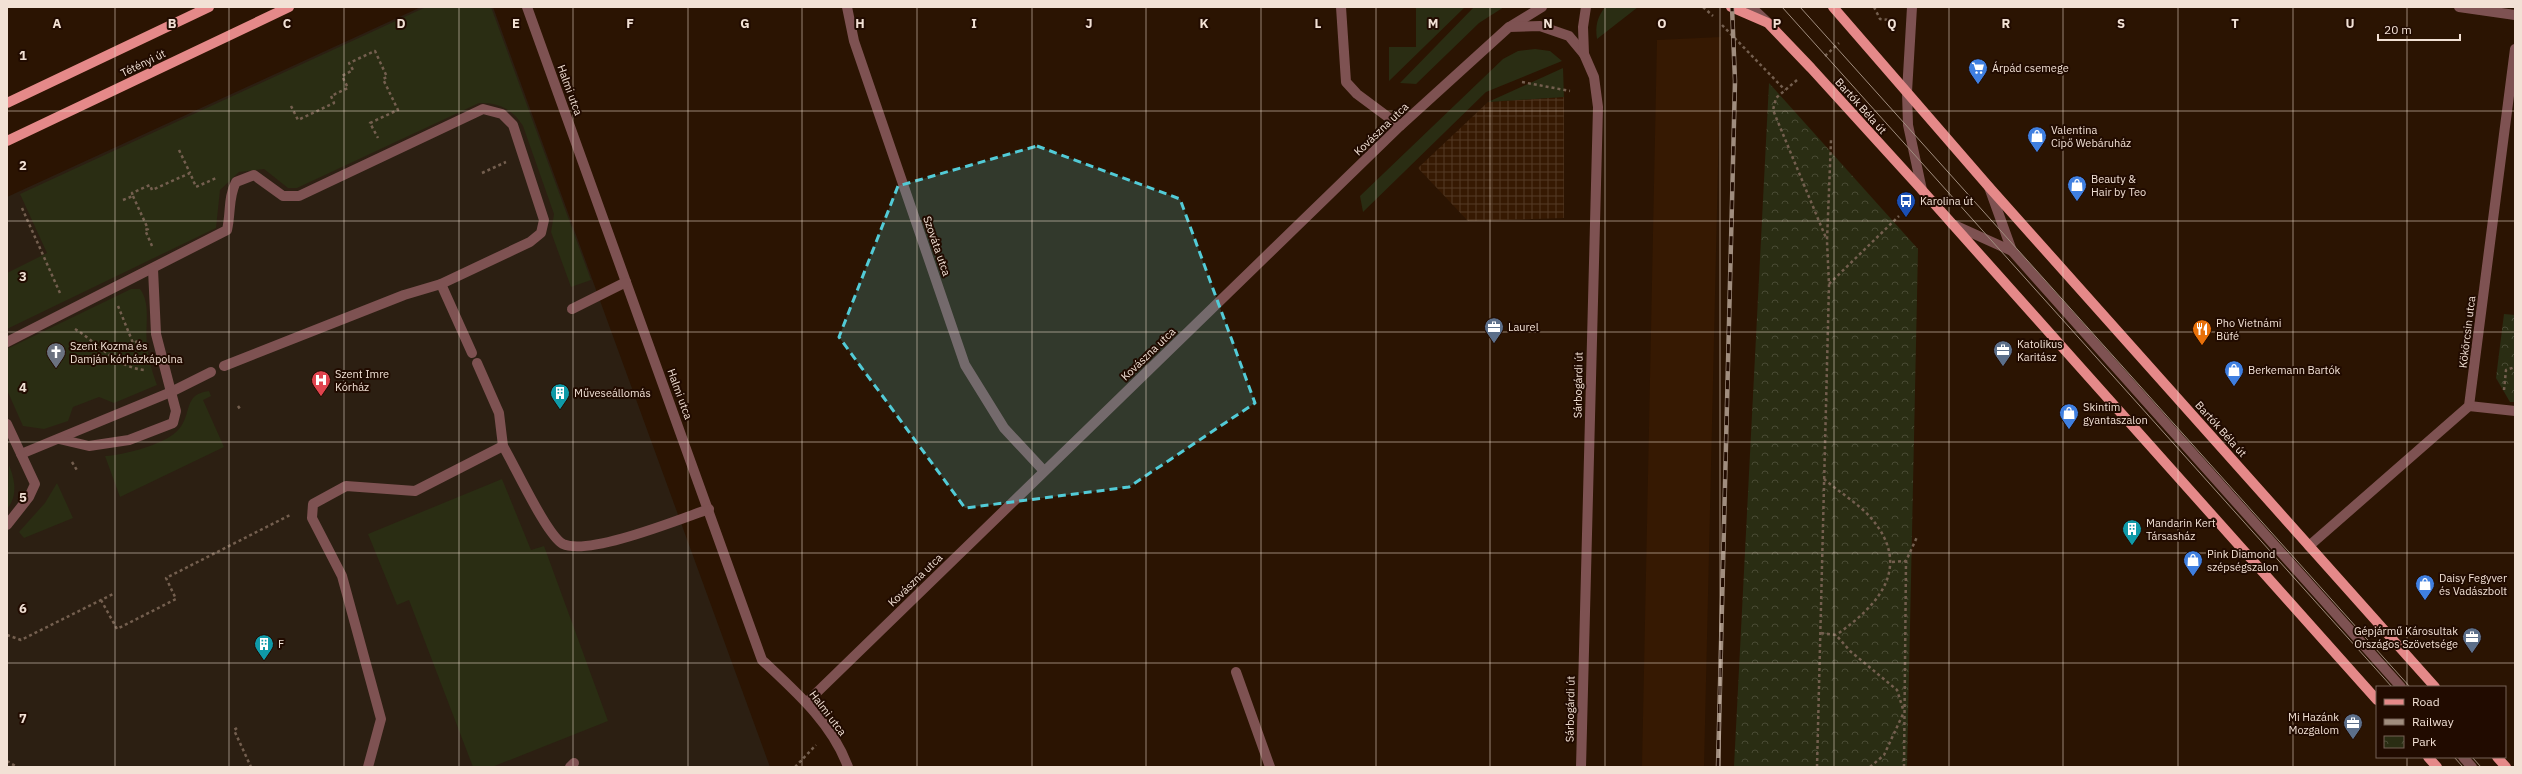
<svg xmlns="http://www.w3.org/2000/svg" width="2522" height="774" font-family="'IBM Plex Sans',sans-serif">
	<defs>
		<pattern id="industrial-grid" width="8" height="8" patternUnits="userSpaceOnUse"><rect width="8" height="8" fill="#361902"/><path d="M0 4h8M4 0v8" fill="none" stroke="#543a26"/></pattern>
		<pattern id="park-crowns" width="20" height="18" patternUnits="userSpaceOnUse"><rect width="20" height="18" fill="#2a2d13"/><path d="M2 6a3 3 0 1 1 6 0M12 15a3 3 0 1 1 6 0" fill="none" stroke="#494b34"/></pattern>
	</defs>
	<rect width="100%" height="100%" fill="#2b1402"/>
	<polygon fill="url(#industrial-grid)" points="1564,97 1564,218 1468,221 1418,168 1488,102"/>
	<polygon fill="#361902" points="1721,37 1704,767 1642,767 1657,40"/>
	<polygon fill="#2c1f12" points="421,7 493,7 770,767 7,767 7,197"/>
	<g fill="#2a2d13">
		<path d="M 426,7 L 491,7 L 591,280 L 571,287 L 551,232 L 554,214 L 523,126 C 513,110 499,102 479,103 L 297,188 L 288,188 L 264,169 L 239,172 L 220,190 L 216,228 L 7,329 L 7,273 L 47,253 L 20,194 Z"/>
		<polygon points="1389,7 1465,7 1389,81 1389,47 1416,47 1416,8"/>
		<polygon points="1474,7 1504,7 1479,23 1416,84 1400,83"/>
		<path d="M 1605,7 L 1638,7 L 1597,39 C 1595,26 1597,18 1605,7 Z"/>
		<polygon points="1535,49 1550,51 1562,61 1486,92 1363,212 1360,196 1503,59 1518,51"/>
		<polygon points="1563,68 1564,97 1488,102"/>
		<path d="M 131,289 L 140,289 C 151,303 145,326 147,343 C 148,358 152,371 157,385 L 114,403 L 99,397 L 73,407 L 68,421 L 44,429 L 23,426 L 7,390 L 7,349 Z"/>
		<path d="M 209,391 L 211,396 L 203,400 L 224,447 L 120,497 L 105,456 C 124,455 167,444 179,429 C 192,414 183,394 209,391 Z"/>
		<path d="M 9,465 C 15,480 18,496 7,509 Z"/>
		<polygon points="502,479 531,550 544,546 608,721 492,767 473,767 409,600 397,605 368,534"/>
		<polygon points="57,483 73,518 24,538 19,532 45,503"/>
	</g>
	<g fill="url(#park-crowns)">
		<polygon points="1769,83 1918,249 1907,767 1734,767"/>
		<polygon points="2504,314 2515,315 2515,402 2510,402 2496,378"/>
	</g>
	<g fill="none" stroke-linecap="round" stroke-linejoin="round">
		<g stroke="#745f4f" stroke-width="2.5" stroke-dasharray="3 3" stroke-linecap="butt">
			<polyline points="1703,7 1713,16"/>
			<polyline points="1874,7 1880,19 1889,20"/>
			<polyline points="1722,25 1785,90"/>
			<polyline points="1825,56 1839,43"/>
			<polyline points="1797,80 1776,98 1773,110 1826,238"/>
			<polyline points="1522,82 1570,91"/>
			<polyline points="291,106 298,120 334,103 331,96 348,88 342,76 353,70 349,63 375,51 387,77 383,79 398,110 370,123 378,138"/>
			<polyline points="179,150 190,173"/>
			<polyline points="482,173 506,162"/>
			<polyline points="133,196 148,229 145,230 152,246"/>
			<polyline points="123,200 133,196 132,193 150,185 152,190 190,173 196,187 216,178"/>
			<polyline points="22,208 60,293"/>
			<polyline points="1829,284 1899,216"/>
			<polyline points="118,306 133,343 138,341"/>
			<path d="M 75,329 C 98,343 117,368 145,370"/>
			<polyline points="2504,390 2506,370 2515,367"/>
			<polyline points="238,406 240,409"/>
			<polyline points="72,462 78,472"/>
			<path d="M 1824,479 C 1839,492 1859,504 1871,518 C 1913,567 1879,605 1836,635"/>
			<polyline points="1892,562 1906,561"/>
			<polyline points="101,600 117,629 176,599 166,578 292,514"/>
			<polyline points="1821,633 1836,635 1850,651 1897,690 1903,709"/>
			<polyline points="7,635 21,640 115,593"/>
			<polyline points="237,728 234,730 251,767"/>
			<polyline points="7,761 17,767"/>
			<polyline points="795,767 816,745"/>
			<polyline points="1817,767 1829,285 1827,241 1831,140"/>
			<polyline points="1870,767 1884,755 1903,714"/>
			<polyline points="1904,767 1906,561 1917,537"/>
		</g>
		<g stroke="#7e5252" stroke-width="10">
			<path d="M 527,7 L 762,660 C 795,691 832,723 848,767"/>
			<polyline points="847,7 854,41 965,365 1004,428 1044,471"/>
			<polyline points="1341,7 1346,82 1357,94 1400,126"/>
			<polyline points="1751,7 1767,22"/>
			<polyline points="1912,7 1907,92 1908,125 1922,190"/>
			<polyline points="2459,7 2515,15"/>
			<polyline points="1511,26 1542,7"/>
			<polyline points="1989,187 2012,251 2401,687"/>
			<polyline points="1952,224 2012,251"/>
			<polyline points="441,284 472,353"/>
			<polyline points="572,309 626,282"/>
			<path d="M 7,342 L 227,230 C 231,213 228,197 236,182 L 254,175 L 283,196 L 299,196 L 483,109 L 502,114 L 513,125 L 544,220 L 541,233 L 530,242 L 441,284 L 404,295 L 224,366"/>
			<polyline points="477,363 499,413 503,446"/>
			<polyline points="2469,406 2515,411"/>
			<polyline points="7,424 21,454 171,392 156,334 153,269"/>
			<polyline points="59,439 89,446 129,440 173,423 176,411 171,392 211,372"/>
			<polyline points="7,525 29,497 35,484 21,454"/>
			<polyline points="2309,546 2469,406 2515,49"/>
			<polyline points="1236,672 1270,767"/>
			<polyline points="807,702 1400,126 1509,27 1540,26 1569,36 1584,54"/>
			<polyline points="2463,757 2472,767"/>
			<path d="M 368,767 L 381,719 L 342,576 L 312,518 L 313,504 L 346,486 L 415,491 L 503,446 C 514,464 547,536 563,544 C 589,556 680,519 709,509"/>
			<polyline points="570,767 574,763"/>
			<polyline points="1581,767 1598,107 1594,77 1584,54 1583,27 1586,7"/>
		</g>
		<g stroke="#e58989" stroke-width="10">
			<polyline points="1731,7 1768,23 1811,68 1922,190 2377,700"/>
			<polyline points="1833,7 1989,187 2435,687"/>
			<polyline points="7,103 209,7"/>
			<polyline points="7,141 289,7"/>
			<polyline points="2428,757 2437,767"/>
			<polyline points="2497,757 2506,767"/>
		</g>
		<g stroke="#a08d7e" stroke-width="1">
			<polyline points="1782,7 2392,687"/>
			<polyline points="1800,7 2410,687"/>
			<polyline points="2454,757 2463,767"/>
			<polyline points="2472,757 2481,767"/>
		</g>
		<g stroke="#a08d7e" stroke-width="4.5">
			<polyline id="rail" points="1718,767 1735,81 1732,7"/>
		</g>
		<use href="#rail" stroke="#210b00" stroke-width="3" stroke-dasharray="9" stroke-linecap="butt"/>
	</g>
	<path fill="#52cbd7" fill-opacity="0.2" stroke="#52cbd7" stroke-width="3" stroke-dasharray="8 5" stroke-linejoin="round" d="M 1037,146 L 1180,199 L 1255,403 L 1129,487 L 965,508 L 839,337 L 898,186 Z"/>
	<path fill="none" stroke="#f2e1d5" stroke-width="1" stroke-opacity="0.55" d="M 115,7 L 115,767M 229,7 L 229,767M 344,7 L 344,767M 459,7 L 459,767M 573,7 L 573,767M 688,7 L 688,767M 802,7 L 802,767M 917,7 L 917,767M 1032,7 L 1032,767M 1146,7 L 1146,767M 1261,7 L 1261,767M 1376,7 L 1376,767M 1490,7 L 1490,767M 1605,7 L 1605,767M 1720,7 L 1720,767M 1834,7 L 1834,767M 1949,7 L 1949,767M 2063,7 L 2063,767M 2178,7 L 2178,767M 2293,7 L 2293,767M 2407,7 L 2407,687M 7,111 L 2515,111M 7,221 L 2515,221M 7,332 L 2515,332M 7,442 L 2515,442M 7,553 L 2515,553M 7,663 L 2515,663M 2407,757 L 2407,767"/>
	<defs>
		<g id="supermarket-pin" transform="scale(1)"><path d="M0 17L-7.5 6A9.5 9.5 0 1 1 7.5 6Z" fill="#3f7fe0" stroke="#210b00"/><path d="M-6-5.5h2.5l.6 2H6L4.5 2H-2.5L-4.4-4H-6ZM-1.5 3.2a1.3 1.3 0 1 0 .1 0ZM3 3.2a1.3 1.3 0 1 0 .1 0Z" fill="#fff"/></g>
		<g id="shop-pin" transform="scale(1)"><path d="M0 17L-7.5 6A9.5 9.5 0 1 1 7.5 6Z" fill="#3f7fe0" stroke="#210b00"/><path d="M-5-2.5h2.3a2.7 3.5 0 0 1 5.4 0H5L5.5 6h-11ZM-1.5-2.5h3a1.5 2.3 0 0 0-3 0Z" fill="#fff"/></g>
		<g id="bus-pin" transform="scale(1)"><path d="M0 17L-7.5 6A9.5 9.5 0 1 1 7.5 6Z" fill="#1a4fb4" stroke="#210b00"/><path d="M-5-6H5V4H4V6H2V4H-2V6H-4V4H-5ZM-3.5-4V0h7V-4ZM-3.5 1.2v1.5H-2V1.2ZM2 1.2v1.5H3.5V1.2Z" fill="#fff"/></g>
		<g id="office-pin" transform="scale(1)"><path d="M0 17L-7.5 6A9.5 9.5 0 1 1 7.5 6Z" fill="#5c6f8a" stroke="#210b00"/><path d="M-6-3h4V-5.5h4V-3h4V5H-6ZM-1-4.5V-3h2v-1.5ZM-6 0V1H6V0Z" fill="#fff"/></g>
		<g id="restaurant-pin" transform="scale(1)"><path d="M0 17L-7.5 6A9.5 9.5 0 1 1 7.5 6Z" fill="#e8710a" stroke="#210b00"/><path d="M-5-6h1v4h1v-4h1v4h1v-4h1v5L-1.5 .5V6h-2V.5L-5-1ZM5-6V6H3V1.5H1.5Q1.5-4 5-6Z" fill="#fff"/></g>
		<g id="church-pin" transform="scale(1)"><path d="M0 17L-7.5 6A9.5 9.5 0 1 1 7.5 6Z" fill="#6b7280" stroke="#210b00"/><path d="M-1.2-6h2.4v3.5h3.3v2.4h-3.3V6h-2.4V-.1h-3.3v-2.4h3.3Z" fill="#fff"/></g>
		<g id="hospital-pin" transform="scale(1)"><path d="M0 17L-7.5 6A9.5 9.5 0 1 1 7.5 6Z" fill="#e0444e" stroke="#210b00"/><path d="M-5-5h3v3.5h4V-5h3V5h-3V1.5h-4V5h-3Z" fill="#fff"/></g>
		<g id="building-pin" transform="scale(1)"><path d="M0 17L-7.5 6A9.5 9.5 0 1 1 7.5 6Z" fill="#0f9aa8" stroke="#210b00"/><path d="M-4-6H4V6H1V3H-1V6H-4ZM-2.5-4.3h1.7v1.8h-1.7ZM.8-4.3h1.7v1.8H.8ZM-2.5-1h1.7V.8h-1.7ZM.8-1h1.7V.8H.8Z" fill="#fff"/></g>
	</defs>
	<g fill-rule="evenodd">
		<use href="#supermarket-pin" x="1978" y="68"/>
		<use href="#shop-pin" x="2037" y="136"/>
		<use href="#shop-pin" x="2077" y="185"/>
		<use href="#bus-pin" x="1906" y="201"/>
		<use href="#office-pin" x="1494" y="327"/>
		<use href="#restaurant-pin" x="2202" y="329"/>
		<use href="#office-pin" x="2003" y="350"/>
		<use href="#church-pin" x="56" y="352"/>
		<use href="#shop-pin" x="2234" y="370"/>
		<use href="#hospital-pin" x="321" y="380"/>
		<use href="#building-pin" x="560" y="393"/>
		<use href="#shop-pin" x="2069" y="413"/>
		<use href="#building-pin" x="2132" y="529"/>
		<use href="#shop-pin" x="2193" y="560"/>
		<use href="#shop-pin" x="2425" y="584"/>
		<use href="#office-pin" x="2472" y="637"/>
		<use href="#building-pin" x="264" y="644"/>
		<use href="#office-pin" x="2353" y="723"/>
	</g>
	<g text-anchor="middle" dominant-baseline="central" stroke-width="4" stroke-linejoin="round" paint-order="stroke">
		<g font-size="11" fill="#f2e1d5" stroke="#210b00">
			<text transform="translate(143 63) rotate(-26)">Tétényi út</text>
			<text transform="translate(570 90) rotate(70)">Halmi utca</text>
			<text transform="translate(1861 106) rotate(48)">Bartók Béla út</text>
			<text transform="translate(1381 129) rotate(-44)">Kovászna utca</text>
			<text transform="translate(937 246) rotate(71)">Szováta utca</text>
			<text transform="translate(2467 332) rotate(-83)">Kökörcsin utca</text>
			<text transform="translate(1148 354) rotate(-44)">Kovászna utca</text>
			<text transform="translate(1578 385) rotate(-89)">Sárbogárdi út</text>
			<text transform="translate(680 394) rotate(70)">Halmi utca</text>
			<text transform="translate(2221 429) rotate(48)">Bartók Béla út</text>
			<text transform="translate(915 580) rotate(-44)">Kovászna utca</text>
			<text transform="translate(1570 709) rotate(-89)">Sárbogárdi út</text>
			<text transform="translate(828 713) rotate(53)">Halmi utca</text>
		</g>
		<g font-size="11" fill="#f2e1d5" stroke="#210b00" text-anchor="start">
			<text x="1992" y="68">Árpád csemege</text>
			<text x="2051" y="130">Valentina<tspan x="2051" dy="13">Cipő Webáruház</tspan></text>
			<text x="2091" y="179">Beauty &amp;<tspan x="2091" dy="13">Hair by Teo</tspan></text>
			<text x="1920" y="201">Karolina út</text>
			<text x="2216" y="323">Pho Vietnámi<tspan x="2216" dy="13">Büfé</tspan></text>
			<text x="1508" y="327">Laurel</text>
			<text x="2017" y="344">Katolikus<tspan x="2017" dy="13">Karitász</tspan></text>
			<text x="70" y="346">Szent Kozma és<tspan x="70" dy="13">Damján kórházkápolna</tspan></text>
			<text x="2248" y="370">Berkemann Bartók</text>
			<text x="335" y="374">Szent Imre<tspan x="335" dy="13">Kórház</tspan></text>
			<text x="574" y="393">Műveseállomás</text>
			<text x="2083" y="407">Skintim<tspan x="2083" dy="13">gyantaszalon</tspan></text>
			<text x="2146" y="523">Mandarin Kert<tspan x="2146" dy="13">Társasház</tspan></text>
			<text x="2207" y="554">Pink Diamond<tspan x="2207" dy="13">szépségszalon</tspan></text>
			<text x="2439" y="578">Daisy Fegyver<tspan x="2439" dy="13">és Vadászbolt</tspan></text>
			<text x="2458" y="631" text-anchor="end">Gépjármű Károsultak<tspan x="2458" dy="13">Országos Szövetsége</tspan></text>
			<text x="278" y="644">F</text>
			<text x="2339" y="717" text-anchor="end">Mi Hazánk<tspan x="2339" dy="13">Mozgalom</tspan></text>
		</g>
	</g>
	<g font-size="13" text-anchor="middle" font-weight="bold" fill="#f2e1d5" stroke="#210b00" stroke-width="4" stroke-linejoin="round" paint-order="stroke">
		<text x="57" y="28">A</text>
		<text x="172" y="28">B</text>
		<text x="287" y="28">C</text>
		<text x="401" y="28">D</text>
		<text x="516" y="28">E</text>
		<text x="630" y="28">F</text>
		<text x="745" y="28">G</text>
		<text x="860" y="28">H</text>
		<text x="974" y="28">I</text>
		<text x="1089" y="28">J</text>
		<text x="1204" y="28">K</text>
		<text x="1318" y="28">L</text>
		<text x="1433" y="28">M</text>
		<text x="1548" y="28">N</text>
		<text x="1662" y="28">O</text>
		<text x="1777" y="28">P</text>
		<text x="1892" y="28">Q</text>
		<text x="2006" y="28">R</text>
		<text x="2121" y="28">S</text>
		<text x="2235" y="28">T</text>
		<text x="2350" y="28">U</text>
		<text x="23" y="60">1</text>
		<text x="23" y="170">2</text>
		<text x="23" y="281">3</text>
		<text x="23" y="392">4</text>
		<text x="23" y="502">5</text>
		<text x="23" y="613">6</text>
		<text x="23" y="723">7</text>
	</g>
	<rect width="2522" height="774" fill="none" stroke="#f2e1d5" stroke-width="16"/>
	<rect x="2376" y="686" width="130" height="72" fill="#210b00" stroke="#756155"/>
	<rect x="2384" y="699" width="20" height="6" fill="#e58989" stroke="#756155"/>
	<text x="2412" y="706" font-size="12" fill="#f2e1d5">Road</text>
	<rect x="2384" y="719" width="20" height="6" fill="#a08d7e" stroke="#756155"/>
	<text x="2412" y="726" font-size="12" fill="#f2e1d5">Railway</text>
	<rect x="2384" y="736" width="20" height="12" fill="url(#park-crowns)" stroke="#756155"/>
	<text x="2412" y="746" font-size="12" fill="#f2e1d5">Park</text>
	<path d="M2378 34v6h82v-6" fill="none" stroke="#f2e1d5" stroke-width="2"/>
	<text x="2384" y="34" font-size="12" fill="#f2e1d5" stroke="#210b00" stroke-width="3" paint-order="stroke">20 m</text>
</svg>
